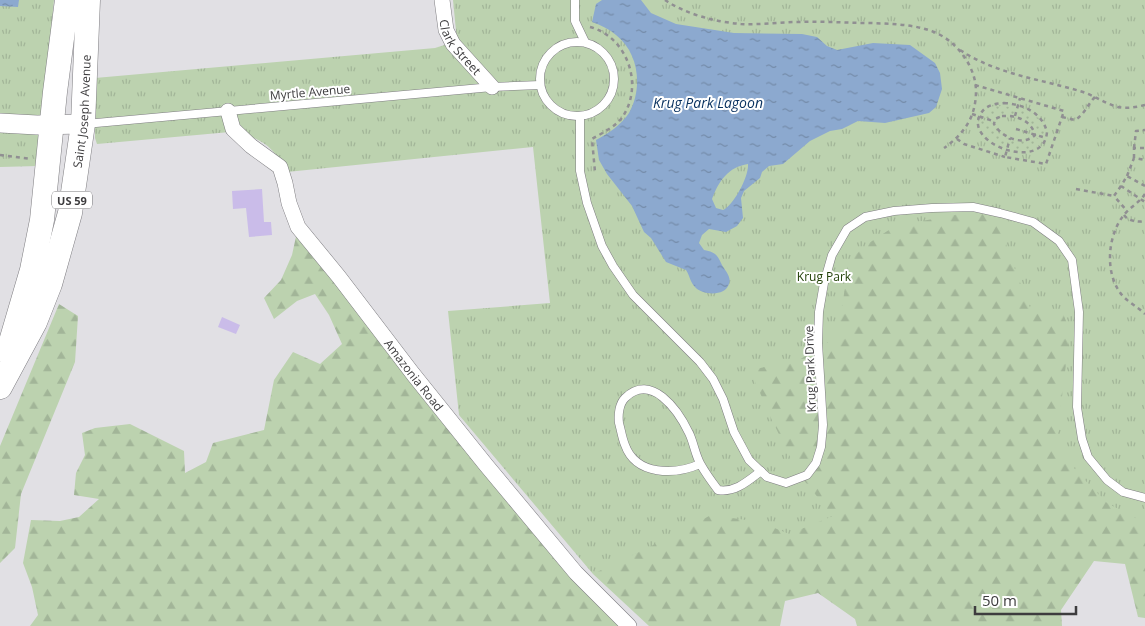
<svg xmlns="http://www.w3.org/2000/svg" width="1145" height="626" font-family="'Open Sans',sans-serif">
	<defs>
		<pattern id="grass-tufts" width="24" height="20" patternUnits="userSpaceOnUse" patternTransform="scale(1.25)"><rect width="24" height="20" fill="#bcd2af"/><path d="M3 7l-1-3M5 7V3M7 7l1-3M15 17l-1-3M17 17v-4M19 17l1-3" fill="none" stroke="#a2b598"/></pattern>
		<pattern id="forest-firs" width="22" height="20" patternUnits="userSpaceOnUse" patternTransform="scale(1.25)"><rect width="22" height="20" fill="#bcd2af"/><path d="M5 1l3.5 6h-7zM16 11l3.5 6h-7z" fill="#a2b598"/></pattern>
		<pattern id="garden-dots" width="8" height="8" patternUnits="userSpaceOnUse" patternTransform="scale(1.25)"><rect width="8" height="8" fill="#bcd2af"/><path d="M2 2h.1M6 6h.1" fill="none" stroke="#a2b598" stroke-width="1.8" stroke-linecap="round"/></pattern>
		<pattern id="water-ripples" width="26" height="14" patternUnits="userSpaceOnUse" patternTransform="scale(1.25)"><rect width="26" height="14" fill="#8ca9cf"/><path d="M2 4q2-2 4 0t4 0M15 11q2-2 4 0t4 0" fill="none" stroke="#748ba9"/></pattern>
	</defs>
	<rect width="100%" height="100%" fill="#e1e0e4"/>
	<g fill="url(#grass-tufts)">
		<polygon points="0,0 54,0 38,166 0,167"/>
		<path d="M 453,0 L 1145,0 L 1145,523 L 593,574 L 459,415 L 448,311 L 550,303 L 533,147 L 287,172 C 273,145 259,136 230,132 L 97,144 L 95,138 L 95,78 L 435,48 L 457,41 Z"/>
	</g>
	<g fill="url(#forest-firs)">
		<polygon points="976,211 1004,222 1007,249 1031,310 1062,311 1070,331 1056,446 1079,474 1107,503 1145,523 1145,618 1138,617 1125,564 1094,561 1061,610 1062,626 857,626 855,619 818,593 785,601 780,626 649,626 593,574 670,537 711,515 760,522 789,534 833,516 798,473 771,418 750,370 799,360 835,338 843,302 848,261 869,243 895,226"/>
		<polygon points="297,232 626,626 30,626 38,615 32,587 23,563 31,520 60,521 79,517 99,499 74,495 76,473 85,455 82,433 95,428 130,424 184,451 185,473 206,462 213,443 264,430 274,380 293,352 320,364 342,344 329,315 315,294 297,301 274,319 264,298 281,280 292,255"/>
		<polygon points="59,304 78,316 75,362 21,494 15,548 0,563 0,446"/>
	</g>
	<g fill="url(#garden-dots)">
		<polygon points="994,106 1016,107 1014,114 1000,115 992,120 981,116 989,108"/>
		<path d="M 1019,108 C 1032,113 1046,120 1044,136 C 1033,132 1030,120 1017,115 Z"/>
		<path d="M 980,119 L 992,123 L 998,133 L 1008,139 L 1006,147 C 993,141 980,135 980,119 Z"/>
		<path d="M 1035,137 L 1043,140 C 1036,152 1021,152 1009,148 L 1010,140 L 1026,141 Z"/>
	</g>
	<g fill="url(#water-ripples)" fill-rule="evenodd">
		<polygon points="0,0 19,0 18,7 0,6"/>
		<path d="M 602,0 L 641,0 L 651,13 L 676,24 L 734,33 L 802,34 L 817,37 L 827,46 L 837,50 L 873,43 L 910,45 L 935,63 L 940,73 L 942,89 L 936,107 L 929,113 L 885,123 L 858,121 L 842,129 L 830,131 L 810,141 L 783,164 L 769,166 L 762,172 L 760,178 L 744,191 L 741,198 L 743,218 L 737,226 L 726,232 L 709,229 L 702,235 L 699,243 L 704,250 C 714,252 717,254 721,263 C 724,270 732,276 729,284 C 725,297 702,295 695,287 C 690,282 690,276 686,270 L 666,262 L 651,238 L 644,232 L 632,206 L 607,174 L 599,160 L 596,140 C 608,134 622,124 629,113 C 643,88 639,53 616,35 C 609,29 601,25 592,22 L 596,4 ZM 748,164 C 749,176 734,205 723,210 L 716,208 L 712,199 C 719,181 728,167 748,164 Z"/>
	</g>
	<g fill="#cabce9">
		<polygon points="262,189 264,222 271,222 272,235 249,237 246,208 233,209 232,191"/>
		<polygon points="222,317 240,325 236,334 218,327"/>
	</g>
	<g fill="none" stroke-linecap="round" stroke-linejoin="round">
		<g stroke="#7e7d81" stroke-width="9">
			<g id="service">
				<polyline points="575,0 575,21 585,42"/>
				<circle cx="577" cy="79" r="37"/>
				<polyline points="580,116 580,171 587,203 602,246 613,266 633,295 700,362 713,379 723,399 734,432 749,460 767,477 786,483 807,475 816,463 821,447 823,425 818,343 819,312 824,283 832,255 847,229 865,217 894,211 932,208 973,207 1000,213 1033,222 1059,241 1072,260 1079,312 1077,407 1082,439 1088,457 1107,480 1123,492 1145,498"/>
				<polyline points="85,124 492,87 540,85"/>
				<path d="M 700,464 C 675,475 636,476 625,445 C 622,438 621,430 619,423 C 618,415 619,404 625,398 C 651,372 678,410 689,433 C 694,443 695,455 701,465 C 706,474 712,482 718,490 C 735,493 748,481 761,471"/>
			</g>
		</g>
		<g stroke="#7e7d81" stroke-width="16">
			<g id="minor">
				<path id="s1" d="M 442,0 L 446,30 L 453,44 L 492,87"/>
				<path id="s2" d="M 228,111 L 233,129 L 251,146 L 280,167 L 285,183 L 289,203 L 298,227 L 339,277 L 413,374 L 486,465 L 576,573 L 629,626"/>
			</g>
		</g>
		<g stroke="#7e7d81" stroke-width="20">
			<polyline id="tertiary" points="0,123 37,125 83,124"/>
		</g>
		<g stroke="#7e7d81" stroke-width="25">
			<g id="primary">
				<polyline points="8,352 32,270 42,220 55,92 67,0"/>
				<path id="s3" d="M 0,387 L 35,322 L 50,284 L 70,213 L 83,124 L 88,0"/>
			</g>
		</g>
		<g stroke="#908f92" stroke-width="2.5" stroke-dasharray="4 4" stroke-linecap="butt">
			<path d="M 665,0 C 685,14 716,22 741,24 C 759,25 779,22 798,22 C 822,21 846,23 870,23 C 892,24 914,24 934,32 C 957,41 976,67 976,91 C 976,117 964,134 944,148"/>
			<path d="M 590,27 C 628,37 645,87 621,119 C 613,128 602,133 592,139 L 595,172"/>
			<path d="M 960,50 C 998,75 1041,79 1083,92 C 1095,96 1106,104 1118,107 C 1127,109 1136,107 1145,105"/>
			<polyline points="975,85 1064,111 1046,164 1005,157 1010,138"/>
			<path d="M 1004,103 C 1022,104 1042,112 1047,132 C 1044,173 964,144 980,115 C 985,105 994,104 1004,103 Z"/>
			<polyline points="972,114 993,121"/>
			<path d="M 1002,116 C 1016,115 1031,120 1035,135 C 1023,147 1001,137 994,124 L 995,119 Z"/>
			<polyline points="1015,116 1020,98"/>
			<path d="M 1062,117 L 1075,120 C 1085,114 1087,105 1095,97"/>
			<polyline points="1016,129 1046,138"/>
			<polyline points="957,139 964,144 1005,157"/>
			<polyline points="1134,148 1136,131 1145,130"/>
			<polyline points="0,155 31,159"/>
			<polyline points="1134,158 1134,148 1145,148"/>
			<polyline points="1127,176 1134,158 1145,160"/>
			<polyline points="1121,186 1114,196 1127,211"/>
			<polyline points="1145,186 1127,176 1121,186 1145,202"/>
			<polyline points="1076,189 1114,196"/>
			<path d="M 1145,194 C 1139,203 1129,208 1123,216 C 1108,236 1105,270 1119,291 C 1125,301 1137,306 1145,314"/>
			<path d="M 1124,215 C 1129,222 1136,221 1145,222"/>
		</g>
		<use href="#service" stroke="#fff" stroke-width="8"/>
		<use href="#minor" stroke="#fff" stroke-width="15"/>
		<use href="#tertiary" stroke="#fff" stroke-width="19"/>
		<use href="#primary" stroke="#fff" stroke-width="24"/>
	</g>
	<g text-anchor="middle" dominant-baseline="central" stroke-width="4" stroke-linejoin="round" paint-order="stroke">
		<rect fill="#fff" stroke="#777678" stroke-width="1" x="52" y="191.5" width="40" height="17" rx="4"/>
		<g font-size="11" font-weight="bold" fill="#3d3c3e">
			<text x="72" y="200">US 59</text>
		</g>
		<g font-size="12" fill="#3d3c3e" stroke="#fff">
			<text stroke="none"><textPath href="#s1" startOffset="52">Clark Street</textPath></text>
			<text transform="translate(310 92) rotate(-5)">Myrtle Avenue</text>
			<text stroke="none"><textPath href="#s3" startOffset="291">Saint Joseph Avenue</textPath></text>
			<text transform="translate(810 369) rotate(-92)">Krug Park Drive</text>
			<text stroke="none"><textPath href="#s2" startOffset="330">Amazonia Road</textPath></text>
		</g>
		<g font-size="12" fill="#1c3c00" stroke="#fff">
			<text x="824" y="276">Krug Park</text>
		</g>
		<g font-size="14" font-style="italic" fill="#062f5e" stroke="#fff">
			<text x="708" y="102">Krug Park Lagoon</text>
		</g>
	</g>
	<path d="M975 606v8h101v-8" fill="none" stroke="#3d3c3e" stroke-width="2.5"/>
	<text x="982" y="606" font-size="15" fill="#3d3c3e" stroke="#ffffff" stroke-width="4" paint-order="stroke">50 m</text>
</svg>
